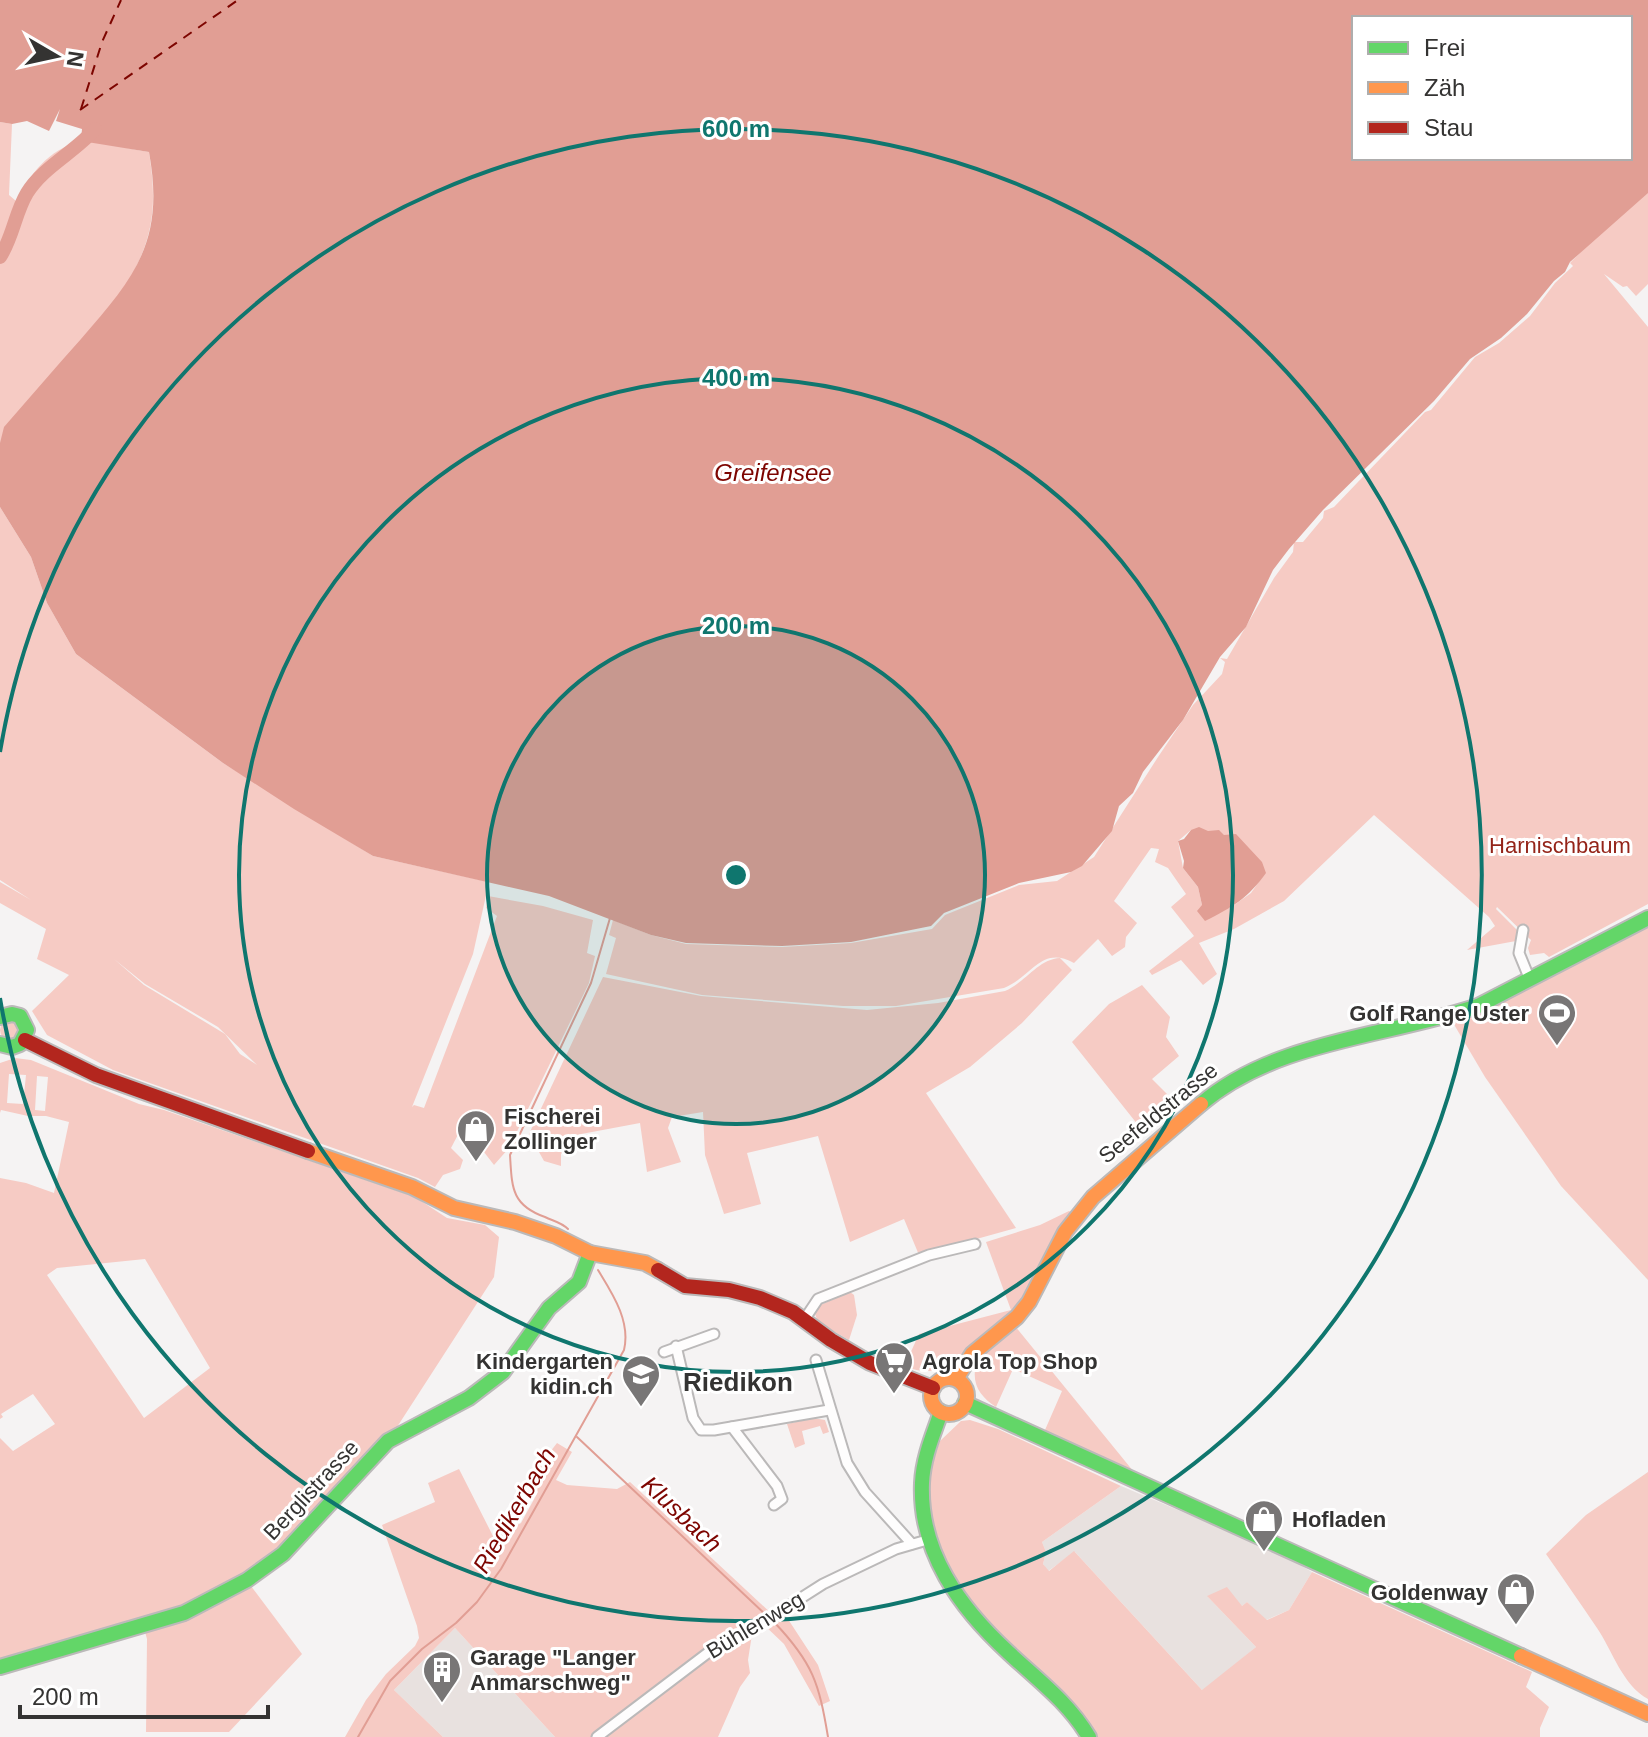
<svg xmlns="http://www.w3.org/2000/svg" width="1648" height="1737" font-family="Arial,sans-serif">
	<rect width="100%" height="100%" fill="#f5f3f3"/>
	<g fill="#e8e1df">
		<polygon points="1121,1486 1280,1553 1312,1572 1289,1610 1266,1620 1247,1602 1242,1606 1208,1597 1256,1647 1203,1691 1075,1552 1048,1571 1043,1564 1046,1552 1042,1542"/>
		<polygon points="455,1628 555,1737 443,1737 394,1690"/>
	</g>
	<g fill="#f6cbc4" fill-rule="evenodd">
		<path d="M 0,122 L 12,124 L 9,195 L 16,201 C 30,175 48,149 80,142 C 90,139 135,150 149,152 C 158,209 153,241 123,291 L 0,444 Z"/>
		<path d="M 1648,183 L 1648,284 L 1636,296 L 1627,286 L 1623,287 L 1604,274 L 1648,327 L 1648,904 L 1549,957 L 1544,953 L 1530,955 L 1528,948 L 1531,940 L 1497,907 L 1496,909 L 1518,931 L 1516,941 L 1467,950 L 1495,926 L 1489,917 L 1374,815 L 1284,901 L 1234,929 L 1199,943 L 1217,974 L 1203,985 L 1181,960 L 1152,975 L 1149,971 L 1194,936 L 1171,907 L 1186,894 L 1168,868 L 1155,862 L 1159,849 L 1151,848 L 1114,901 L 1137,923 L 1126,937 L 1125,947 L 1112,956 L 1098,939 L 1074,963 C 1041,945 1032,977 1004,988 L 896,1006 L 843,1006 L 702,995 L 606,974 L 616,938 L 609,935 L 613,920 L 651,935 L 686,944 L 782,947 L 851,943 L 932,929 L 945,915 L 1019,885 L 1057,881 L 1094,857 L 1158,757 L 1193,705 L 1222,674 L 1225,662 L 1220,658 L 1227,659 L 1274,578 L 1293,552 L 1294,542 L 1303,542 L 1323,518 L 1324,511 L 1334,507 L 1425,412 L 1431,410 L 1475,357 L 1499,343 L 1530,316 L 1555,283 L 1573,266 L 1570,263 ZM 1191,830 L 1224,835 L 1265,873 L 1251,893 L 1230,908 L 1202,905 L 1198,887 L 1183,868 L 1178,841 Z"/>
		<path d="M 0,507 L 31,557 L 47,603 L 76,654 L 223,763 L 373,856 L 489,882 L 473,954 L 412,1107 L 414,1105 L 424,1108 L 497,916 L 486,908 L 488,896 L 543,906 L 593,920 L 587,953 L 595,956 L 589,983 L 509,1148 L 494,1165 L 463,1125 L 451,1148 L 463,1160 L 460,1169 L 443,1175 L 435,1187 L 418,1178 L 113,1070 L 47,1035 L 32,1011 L 69,975 L 37,959 L 46,929 L 0,903 L 0,882 L 31,900 L 0,880 ZM 114,959 L 145,984 L 218,1027 L 257,1065 L 240,1054 L 225,1034 L 144,985 Z"/>
		<polygon points="1648,918 1648,1280 1561,1186 1485,1077 1449,1016"/>
		<path d="M 1060,958 L 1072,970 L 1022,1023 L 970,1067 L 926,1093 L 1016,1228 L 919,1255 L 904,1219 L 850,1242 L 818,1136 L 747,1153 L 761,1204 L 724,1214 L 705,1155 L 703,1112 L 672,1117 L 668,1128 L 681,1162 L 647,1172 L 640,1123 L 576,1135 L 561,1154 L 561,1166 L 544,1161 L 529,1134 L 603,977 L 701,996 L 867,1010 L 938,1003 L 1005,991 C 1025,983 1038,959 1060,958 Z"/>
		<polygon points="1142,985 1170,1017 1166,1037 1179,1056 1152,1079 1179,1106 1146,1135 1072,1042 1109,1004"/>
		<circle cx="10" cy="1030" r="10"/>
		<path d="M 15,1058 L 31,1060 L 139,1104 L 164,1110 L 415,1197 L 447,1218 L 485,1225 L 499,1237 L 494,1277 L 388,1441 L 248,1582 L 302,1654 L 229,1732 L 146,1732 L 147,1639 L 144,1628 L 0,1667 L 0,1438 L 13,1451 L 55,1424 L 33,1394 L 1,1414 L 3,1417 L 0,1419 L 0,1178 L 26,1183 L 54,1193 L 69,1122 L 46,1116 L 28,1116 L 1,1110 L 0,1113 L 0,1063 ZM 9,1074 L 26,1075 L 23,1104 L 7,1103 ZM 37,1076 L 48,1077 L 45,1111 L 35,1110 ZM 145,1259 L 210,1368 L 144,1418 L 47,1275 L 57,1268 Z"/>
		<path d="M 1069,1211 L 1073,1213 L 1024,1302 L 957,1362 L 952,1360 C 934,1375 925,1372 904,1367 L 919,1334 L 1011,1310 L 986,1242 L 1040,1225 Z"/>
		<polygon points="850,1292 854,1295 857,1315 849,1340 818,1322 815,1314 820,1305"/>
		<path d="M 1015,1326 L 1138,1477 L 1049,1437 L 1045,1430 L 1062,1391 L 1013,1369 L 996,1407 C 982,1398 973,1387 975,1370 L 970,1367 L 981,1353 Z"/>
		<polygon points="813,1418 825,1420 829,1432 823,1434 820,1426 802,1431 805,1444 795,1448 787,1424"/>
		<polygon points="970,1420 998,1429 1121,1486 1042,1542 1046,1552 1043,1564 1049,1571 1074,1551 1202,1690 1256,1647 1207,1596 1227,1587 1242,1606 1247,1602 1267,1620 1289,1610 1312,1572 1532,1672 1526,1687 1549,1707 1540,1728 1540,1737 1089,1737 954,1592 931,1537 927,1501 929,1471 940,1441 961,1421"/>
		<polygon points="557,1443 572,1452 556,1480 567,1485 617,1489 630,1482 773,1615 782,1610 818,1665 830,1701 819,1706 784,1644 762,1623 753,1628 748,1660 750,1673 740,1687 718,1737 555,1737 455,1628 394,1690 443,1737 345,1737 366,1700 386,1674 415,1646 419,1638 417,1626 382,1525 435,1502 428,1483 459,1469 494,1538 521,1523 538,1492 529,1479"/>
		<path d="M 1648,1472 L 1648,1699 C 1623,1686 1612,1650 1597,1628 C 1580,1603 1563,1578 1546,1554 L 1586,1515 Z"/>
	</g>
	<g fill="#e19e94" fill-rule="evenodd">
		<path d="M 0,0 L 1648,0 L 1648,193 L 1570,262 L 1565,272 L 1554,281 L 1527,314 L 1501,338 L 1470,359 L 1434,401 L 1323,510 L 1289,549 L 1273,570 L 1246,627 L 1220,657 L 1183,720 L 1143,772 L 1133,793 L 1119,806 L 1112,831 L 1082,866 L 1071,872 L 1019,883 L 944,913 L 931,926 L 851,942 L 782,946 L 686,943 L 651,935 L 549,896 L 373,856 L 294,809 L 223,763 L 76,654 L 47,603 L 31,557 L 0,507 L 0,443 L 4,427 C 30,397 55,368 81,339 C 136,276 165,240 149,152 L 81,141 L 82,129 L 56,121 L 60,109 L 49,131 L 27,121 L 12,124 L 0,122 ZM 1354,18 L 1630,18 L 1630,158 L 1354,158 Z"/>
		<path d="M 1199,827 L 1208,831 L 1219,830 L 1224,835 L 1236,834 L 1262,862 L 1266,873 C 1248,898 1233,907 1205,921 L 1197,911 L 1202,905 L 1198,887 L 1183,868 L 1184,861 L 1178,841 L 1184,839 L 1191,830 Z"/>
	</g>
	<g fill="none" stroke-linecap="round" stroke-linejoin="round">
		<g stroke="#e19e94" stroke-width="2">
			<path d="M 568,1229 C 561,1222 553,1221 545,1217 C 511,1205 512,1187 510,1155 L 591,983 L 610,918"/>
			<polyline points="577,1437 765,1614"/>
			<path d="M 774,1622 C 813,1663 819,1683 828,1737"/>
			<path d="M 358,1737 L 390,1681 L 422,1649 L 456,1623 L 477,1602 L 501,1569 L 624,1350 C 631,1321 612,1293 598,1270"/>
		</g>
		<path stroke="#e19e94" stroke-width="14" d="M 0,257 C 13,237 15,213 27,193 C 43,167 75,152 95,129"/>
		<g stroke="#7d0500" stroke-width="2" stroke-dasharray="10 8" stroke-linecap="butt">
			<polyline points="81,109 102,42 121,0"/>
			<polyline points="80,110 238,0"/>
		</g>
		<g stroke="#bbb9b9" stroke-width="13">
			<g id="street">
				<polyline points="1523,930 1519,953 1530,980"/>
				<polyline points="804,1320 818,1299 929,1255 975,1244"/>
				<polyline points="676,1346 693,1418 701,1430 714,1430 829,1410"/>
				<polyline points="664,1352 714,1334"/>
				<polyline points="816,1360 847,1463 865,1492 912,1544"/>
				<polyline points="732,1427 777,1486 782,1499 774,1505"/>
				<polyline points="597,1737 709,1652 754,1628 823,1584 896,1549 927,1540"/>
			</g>
		</g>
		<g stroke="#bbb9b9" stroke-width="18">
			<g id="fast">
				<polyline points="0,1017 12,1014 20,1016 27,1030 20,1044 12,1047 0,1044"/>
				<path d="M 1201,1104 C 1276,1040 1387,1037 1478,1006 L 1648,918"/>
				<polyline points="965,1403 1521,1656"/>
				<path d="M 941,1412 C 933,1435 923,1458 922,1483 C 919,1552 960,1608 1009,1653 C 1038,1680 1068,1702 1089,1737"/>
				<polyline points="0,1667 184,1613 247,1580 283,1554 388,1441 469,1398 503,1372 549,1308 579,1282 590,1253"/>
			</g>
		</g>
		<g stroke="#bbb9b9" stroke-width="18">
			<g id="slow">
				<polyline points="308,1151 412,1187 454,1208 515,1222 556,1236 590,1253 645,1263 658,1270"/>
				<circle cx="949" cy="1396" r="18"/>
				<polyline points="956,1379 972,1354 1017,1317 1029,1302 1065,1232 1093,1197 1201,1104"/>
				<polyline points="1521,1656 1648,1714"/>
			</g>
		</g>
		<g stroke="#bbb9b9" stroke-width="18">
			<g id="jam">
				<polyline points="25,1040 96,1075 308,1151"/>
				<polyline points="658,1270 685,1286 729,1290 760,1298 793,1312 831,1340 870,1363 933,1388"/>
			</g>
		</g>
		<use href="#street" stroke="#fefdfd" stroke-width="9"/>
		<use href="#fast" stroke="#63d668" stroke-width="14"/>
		<use href="#slow" stroke="#ff974d" stroke-width="14"/>
		<use href="#jam" stroke="#b3261e" stroke-width="14"/>
	</g>
	<circle cx="736" cy="875" r="249" fill="#0f766e" fill-opacity=".12"/>
	<g fill="none" stroke="#0f766e" stroke-width="4">
		<circle cx="736" cy="875" r="249"/>
		<circle cx="736" cy="875" r="497"/>
		<path d="M0 752A746 746 0 1 1 0 998"/>
	</g>
	<defs>
		<g id="stadium-pin" transform="scale(2)"><path d="M0 17L-7.5 6A9.5 9.5 0 1 1 7.5 6Z" fill="#787676" stroke="#fff"/><path d="M0-5a6.5 5 0 1 0 0 10a6.5 5 0 1 0 0-10ZM-3.5-1.8h7v3.6h-7Z" fill="#fff"/></g>
		<g id="shop-pin" transform="scale(2)"><path d="M0 17L-7.5 6A9.5 9.5 0 1 1 7.5 6Z" fill="#787676" stroke="#fff"/><path d="M-5-2.5h2.3a2.7 3.5 0 0 1 5.4 0H5L5.5 6h-11ZM-1.5-2.5h3a1.5 2.3 0 0 0-3 0Z" fill="#fff"/></g>
		<g id="supermarket-pin" transform="scale(2)"><path d="M0 17L-7.5 6A9.5 9.5 0 1 1 7.5 6Z" fill="#787676" stroke="#fff"/><path d="M-6-5.5h2.5l.6 2H6L4.5 2H-2.5L-4.4-4H-6ZM-1.5 3.2a1.3 1.3 0 1 0 .1 0ZM3 3.2a1.3 1.3 0 1 0 .1 0Z" fill="#fff"/></g>
		<g id="school-pin" transform="scale(2)"><path d="M0 17L-7.5 6A9.5 9.5 0 1 1 7.5 6Z" fill="#787676" stroke="#fff"/><path d="M0-5L7-2L0 1L-7-2ZM-4 1L0 2.5L4 1V4Q0 6-4 4Z" fill="#fff"/></g>
		<g id="building-pin" transform="scale(2)"><path d="M0 17L-7.5 6A9.5 9.5 0 1 1 7.5 6Z" fill="#787676" stroke="#fff"/><path d="M-4-6H4V6H1V3H-1V6H-4ZM-2.5-4.3h1.7v1.8h-1.7ZM.8-4.3h1.7v1.8H.8ZM-2.5-1h1.7V.8h-1.7ZM.8-1h1.7V.8H.8Z" fill="#fff"/></g>
	</defs>
	<g fill-rule="evenodd">
		<use href="#stadium-pin" x="1557" y="1013"/>
		<use href="#shop-pin" x="476" y="1129"/>
		<use href="#supermarket-pin" x="894" y="1361"/>
		<use href="#school-pin" x="641" y="1374"/>
		<use href="#shop-pin" x="1264" y="1519"/>
		<use href="#shop-pin" x="1516" y="1592"/>
		<use href="#building-pin" x="442" y="1670"/>
	</g>
	<g text-anchor="middle" dominant-baseline="central" stroke-width="6" stroke-linejoin="round" paint-order="stroke">
		<g font-size="22" fill="#942419" stroke="#fff">
			<text x="1560" y="845">Harnischbaum</text>
		</g>
		<g font-size="22" font-weight="bold" fill="#343332" stroke="#fff" text-anchor="start">
			<text x="1529" y="1013" text-anchor="end">Golf Range Uster</text>
			<text x="504" y="1116">Fischerei<tspan x="504" dy="25">Zollinger</tspan></text>
			<text x="613" y="1361" text-anchor="end">Kindergarten<tspan x="613" dy="25">kidin.ch</tspan></text>
			<text x="922" y="1361">Agrola Top Shop</text>
			<text x="1292" y="1519">Hofladen</text>
			<text x="1488" y="1592" text-anchor="end">Goldenway</text>
			<text x="470" y="1657">Garage "Langer<tspan x="470" dy="25">Anmarschweg"</tspan></text>
		</g>
		<g font-size="22" fill="#343332" stroke="#fff">
			<text transform="translate(1158 1113) rotate(-39)">Seefeldstrasse</text>
			<text transform="translate(311 1490) rotate(-47)">Berglistrasse</text>
			<text transform="translate(755 1625) rotate(-31)">Bühlenweg</text>
		</g>
		<g font-size="24" font-style="italic" fill="#7d0500" stroke="#fff">
			<text x="773" y="472">Greifensee</text>
			<text transform="translate(514 1510) rotate(-60)">Riedikerbach</text>
			<text transform="translate(682 1514) rotate(43)">Klusbach</text>
		</g>
		<g font-size="26" font-weight="bold" fill="#343332" stroke="#fff">
			<text x="738" y="1382">Riedikon</text>
		</g>
	</g>
	<circle cx="736" cy="875" r="12" fill="#0f766e" stroke="#fff" stroke-width="4"/>
	<g font-size="24" text-anchor="middle" font-weight="bold" fill="#0f766e" stroke="#fff" stroke-width="6" stroke-linejoin="round" paint-order="stroke">
		<text x="736" y="137">600 m</text>
		<text x="736" y="386">400 m</text>
		<text x="736" y="634">200 m</text>
	</g>
	<rect x="1352" y="16" width="280" height="144" fill="#ffffff" stroke="#aeadad" stroke-width="2"/>
	<rect x="1368" y="42" width="40" height="12" fill="#63d668" stroke="#aeadad" stroke-width="2"/>
	<text x="1424" y="56" font-size="24" fill="#343332">Frei</text>
	<rect x="1368" y="82" width="40" height="12" fill="#ff974d" stroke="#aeadad" stroke-width="2"/>
	<text x="1424" y="96" font-size="24" fill="#343332">Zäh</text>
	<rect x="1368" y="122" width="40" height="12" fill="#b3261e" stroke="#aeadad" stroke-width="2"/>
	<text x="1424" y="136" font-size="24" fill="#343332">Stau</text>
	<g transform="translate(56 56) rotate(99)" stroke="#ffffff" stroke-width="6" paint-order="stroke">
	<path d="M0-6L14 30L0 20L-14 30Z" fill="#343332"/>
	<text y="-12" font-size="22" font-weight="bold" text-anchor="middle" fill="#343332">N</text>
	</g>
	<path d="M20 1705v12h248v-12" fill="none" stroke="#343332" stroke-width="4"/>
	<text x="32" y="1705" font-size="24" fill="#343332" stroke="#ffffff" stroke-width="6" paint-order="stroke">200 m</text>
</svg>
